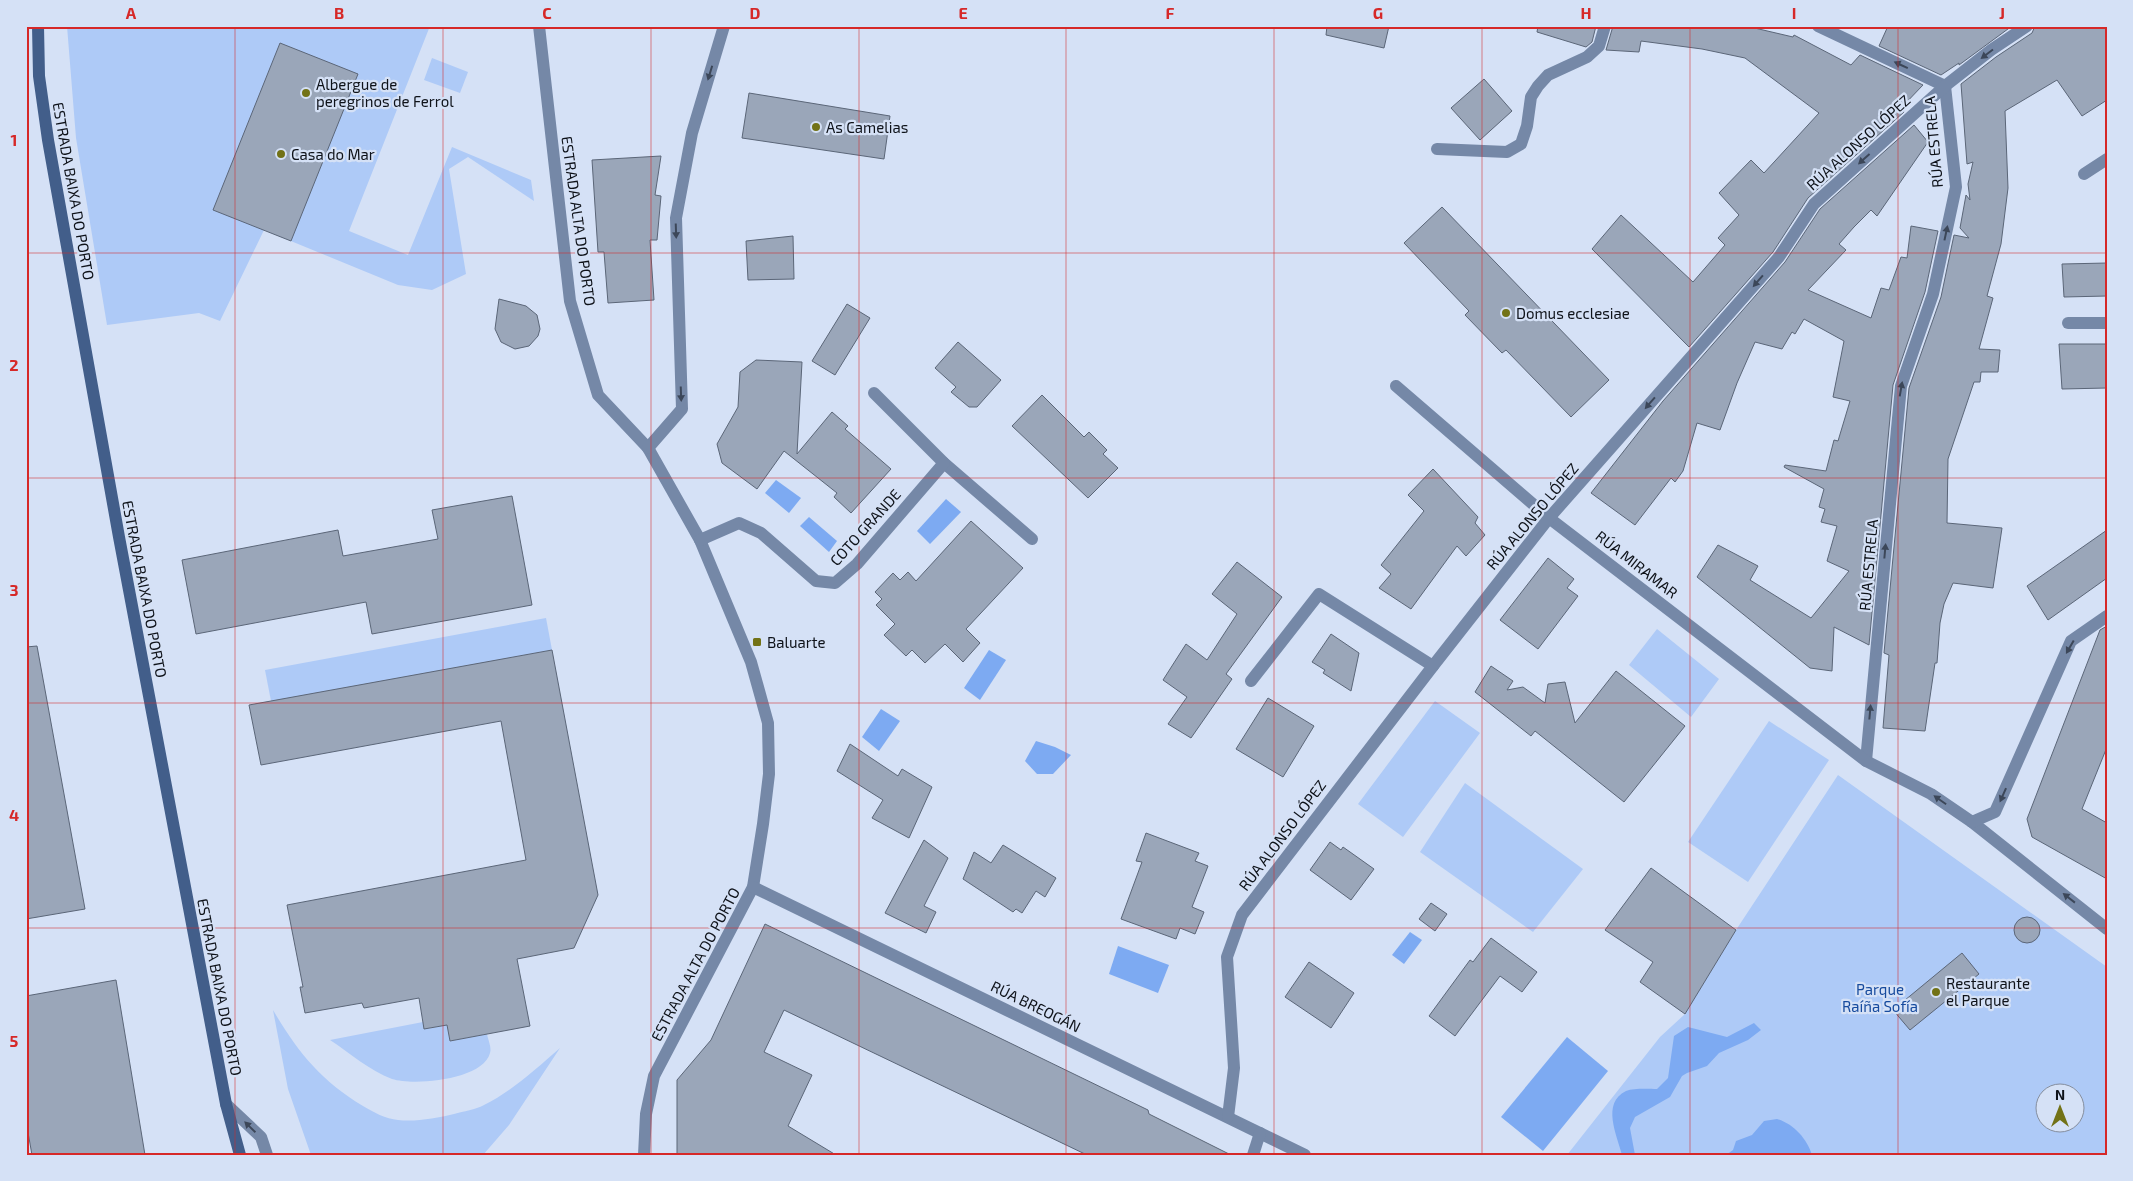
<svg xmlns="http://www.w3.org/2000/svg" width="2133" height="1181" font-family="'Exo 2',sans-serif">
	<rect width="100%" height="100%" fill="#d5e1f6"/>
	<g fill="#aecaf7" fill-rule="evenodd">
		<polygon points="67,26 430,26 349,231 408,255 452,147 531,180 534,201 468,157 449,169 466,274 432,290 398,285 264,230 220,321 199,313 107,325 76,138"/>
		<polygon points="432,58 468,72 460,93 424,80"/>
		<polygon points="546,618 552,650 271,701 265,670"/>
		<polygon points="1657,629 1719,679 1691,717 1629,665"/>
		<polygon points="1435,701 1480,733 1403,837 1358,804"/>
		<polygon points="1769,721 1829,760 1748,882 1688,842"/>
		<path d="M 1838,775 L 2107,967 L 2107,1155 L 1567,1155 L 1660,1037 L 1685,1014 L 1736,930 ZM 2046,1094 L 2076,1094 L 2076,1124 L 2046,1124 Z"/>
		<polygon points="1465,783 1583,869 1533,932 1420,852"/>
		<path d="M 273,1010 C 297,1051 321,1081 363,1106 C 373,1112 386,1119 398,1120 C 416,1122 437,1118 454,1114 C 464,1111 475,1110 484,1105 C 512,1091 536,1069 560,1048 L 509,1125 L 483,1155 L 311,1155 L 288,1089 Z"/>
		<path d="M 423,1022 L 425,1029 L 447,1025 L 450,1041 L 487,1034 C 488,1040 492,1048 490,1053 C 483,1080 414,1086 392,1079 C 370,1071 350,1053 330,1040 Z"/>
	</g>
	<g fill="#7daaf2">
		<polygon points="776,480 801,498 789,513 765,493"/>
		<polygon points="946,499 961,512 930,544 917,531"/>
		<polygon points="809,517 837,541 829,552 800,526"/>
		<polygon points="989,650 1006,660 980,700 964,688"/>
		<polygon points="881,709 900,721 879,751 862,737"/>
		<polygon points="1036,741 1055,747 1071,755 1053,774 1037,774 1025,761"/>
		<polygon points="1410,932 1422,940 1404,964 1392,955"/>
		<polygon points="1118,946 1169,965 1158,993 1109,974"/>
		<path d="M 1754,1023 L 1761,1030 L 1748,1040 L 1719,1053 L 1707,1066 L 1687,1073 L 1682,1076 L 1670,1097 L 1635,1117 L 1630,1128 L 1635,1155 L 1622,1155 C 1617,1135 1601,1103 1626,1091 C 1634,1088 1648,1089 1657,1089 L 1668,1078 L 1674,1036 L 1688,1027 L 1727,1037 Z"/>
		<polygon points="1567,1037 1608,1071 1543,1151 1501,1117"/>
		<path d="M 1777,1119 C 1794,1124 1807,1139 1812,1155 L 1726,1155 L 1733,1150 L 1736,1141 L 1752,1135 L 1764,1121 Z"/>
	</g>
	<g fill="#9aa6b9" stroke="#5b6678">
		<polygon points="1327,26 1389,26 1384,48 1326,35"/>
		<polygon points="1538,26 1596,26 1592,42 1586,47 1537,32"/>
		<polygon points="1613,26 1746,26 1793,37 1794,35 1851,65 1860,55 1923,85 1901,108 1904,112 1808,198 1773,252 1689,347 1592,249 1621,215 1693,282 1725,245 1718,238 1739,215 1719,193 1751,160 1764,173 1819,113 1745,58 1702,49 1641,41 1639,52 1606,50"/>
		<polygon points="1888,26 2012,26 1959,65 1959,63 1941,75 1879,46"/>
		<polygon points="2035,26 2107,26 2107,100 2082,116 2057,80 2005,111 2008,188 2001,244 1987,296 1993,298 1979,349 2000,350 1998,372 1981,372 1980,382 1974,382 1948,459 1947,523 2002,528 1993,588 1953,583 1944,604 1940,623 1937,663 1935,663 1925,731 1883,728 1889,655 1884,653 1909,388 1941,297 1954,235 1969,238 1960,228 1966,195 1970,200 1968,184 1973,162 1967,164 1961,84 1996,57 2032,33"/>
		<polygon points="280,43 358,74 291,241 213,210"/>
		<polygon points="1484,79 1512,111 1480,140 1451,108"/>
		<polygon points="749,93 890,116 884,159 742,138"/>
		<polygon points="1914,125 1928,142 1877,216 1871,210 1854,227 1839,244 1846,250 1808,290 1871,318 1881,288 1889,290 1901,257 1907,258 1911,226 1938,231 1925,292 1893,385 1869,645 1834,627 1832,671 1810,668 1697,577 1718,545 1758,566 1750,580 1811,618 1849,571 1827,561 1837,526 1821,522 1825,509 1819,507 1824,489 1784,467 1785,465 1826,471 1834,440 1838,441 1850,401 1833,397 1844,341 1804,319 1795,334 1792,332 1782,349 1755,342 1737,383 1720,430 1697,423 1683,471 1675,482 1671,478 1635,525 1591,493 1663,401 1785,262 1820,209"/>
		<polygon points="661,156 655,195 661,196 657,240 650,240 654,300 608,303 604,252 598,252 592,160"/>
		<polygon points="1442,207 1609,380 1571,417 1506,350 1502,353 1465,315 1469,311 1404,243"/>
		<polygon points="793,236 794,279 748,280 746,241"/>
		<polygon points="2107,263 2107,296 2064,297 2062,264"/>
		<polygon points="499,299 526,306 537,315 540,329 538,336 529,346 515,349 501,342 495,329"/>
		<polygon points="847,304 870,318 835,375 812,361"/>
		<polygon points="958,342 1001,380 977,407 969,407 951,392 956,387 935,368"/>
		<polygon points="2059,344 2107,344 2107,388 2062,389"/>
		<polygon points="756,360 802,362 797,454 832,412 848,426 845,429 891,469 851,513 834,497 837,493 784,451 757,489 722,463 717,444 738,407 740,372"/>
		<polygon points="1042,395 1084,437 1089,432 1107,450 1103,454 1118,468 1088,498 1012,426"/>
		<polygon points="1433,469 1478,517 1475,523 1485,535 1466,556 1457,546 1411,609 1379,588 1391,574 1381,565 1424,511 1408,495"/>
		<polygon points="512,496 532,605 372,634 366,602 196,634 182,560 338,530 343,556 438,539 432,510"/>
		<polygon points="971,521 1023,568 966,629 980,643 963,662 945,644 925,663 912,650 906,656 884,635 895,624 876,605 882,599 875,592 893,573 900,580 908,572 916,581"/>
		<polygon points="2107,530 2107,578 2048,620 2027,586"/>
		<polygon points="1548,558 1574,579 1567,588 1578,596 1538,649 1500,620"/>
		<polygon points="1237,562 1282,597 1226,674 1232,679 1191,738 1168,724 1187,697 1163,680 1186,644 1207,660 1237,614 1212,594"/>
		<polygon points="2107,626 2107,747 2082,809 2107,823 2107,879 2032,837 2027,819 2100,630"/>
		<polygon points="1331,634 1359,653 1351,691 1323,673 1325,670 1312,662"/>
		<polygon points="37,646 85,909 26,919 26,647"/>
		<polygon points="552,650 598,895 574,948 517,959 530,1026 450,1041 447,1025 424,1029 419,998 364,1008 362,1003 305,1013 300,987 303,987 287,905 526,860 501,721 261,765 249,705"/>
		<polygon points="1491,666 1513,681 1507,690 1523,687 1545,703 1548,684 1565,682 1575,723 1616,671 1685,726 1624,802 1535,731 1531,736 1475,692"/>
		<polygon points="1268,698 1314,726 1283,777 1236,749"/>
		<polygon points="850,744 898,776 902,769 932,787 909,838 872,818 883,800 837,771"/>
		<polygon points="1146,833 1199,853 1195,861 1208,866 1192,907 1204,912 1195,934 1180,928 1176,939 1121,919 1142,862 1136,861"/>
		<polygon points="924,840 948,858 924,906 936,912 926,933 885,913"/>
		<polygon points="1330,842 1341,850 1343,847 1374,869 1351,900 1310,870"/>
		<polygon points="1003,845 1056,878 1045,897 1036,891 1022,913 1016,909 1013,912 963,879 974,852 991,863"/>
		<polygon points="1651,868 1736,930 1685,1014 1640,982 1653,962 1605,930"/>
		<polygon points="1431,903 1447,914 1435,931 1419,919"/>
		<circle cx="2027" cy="930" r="13"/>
		<polygon points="765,924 1148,1110 1149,1114 1231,1155 1087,1155 784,1010 764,1052 812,1075 788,1126 836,1155 677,1155 677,1080 711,1040"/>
		<polygon points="1491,938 1537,972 1522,992 1500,976 1455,1036 1429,1016 1470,960 1473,962"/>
		<polygon points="1962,953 1979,974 1910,1030 1893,1010"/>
		<polygon points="1309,962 1354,993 1331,1028 1285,997"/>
		<polygon points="116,980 145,1155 32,1155 26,1121 26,996"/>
	</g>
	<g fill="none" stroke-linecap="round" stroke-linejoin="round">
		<g stroke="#7588a7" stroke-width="12">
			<polyline points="539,26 570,301 598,395 648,448 700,540 751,662 768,723 769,774 763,824 753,887 654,1076 646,1114 644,1155"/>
			<polyline points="1818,26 1945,86 1956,187 1933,294 1901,386 1866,761"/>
			<polyline points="1437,149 1507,152 1521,144 1527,126 1531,97 1538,86 1548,75 1587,57 1599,46 1605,26"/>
			<polyline points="2084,174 2107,159"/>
			<polyline points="2068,323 2107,323"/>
			<polyline points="1396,386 1549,518 1866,761 1931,794 1972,822 2107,929"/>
			<polyline points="874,393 944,463 1032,539"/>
			<polyline points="648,448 682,409 676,218 692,133 724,26"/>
			<polyline points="700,540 739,523 761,533 816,581 835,583 857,564 944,463"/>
			<polyline points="1251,681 1319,594 1433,666"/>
			<polyline points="1972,822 1995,812 2071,641 2107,616"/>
			<polyline points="753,887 1305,1155"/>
			<polyline points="226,1104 261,1137 267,1155"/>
			<polyline points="1228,1117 1234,1068 1227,957 1242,915 1433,666 1549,518 1779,257 1814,204 1945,86 1991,50 2027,26"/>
			<polyline points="1253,1155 1260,1133"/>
		</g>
		<polyline stroke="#425e8a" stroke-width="12" points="38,26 39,76 48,140 119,537 226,1104 240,1155"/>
	</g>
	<defs><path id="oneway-solid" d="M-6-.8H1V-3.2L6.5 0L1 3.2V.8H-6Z" transform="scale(1.25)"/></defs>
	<g fill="#3c4759">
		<use href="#oneway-solid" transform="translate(1987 54) rotate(143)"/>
		<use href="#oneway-solid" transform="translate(1901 65) rotate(-155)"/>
		<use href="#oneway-solid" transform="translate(710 73) rotate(107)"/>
		<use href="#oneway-solid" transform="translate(1864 159) rotate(138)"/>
		<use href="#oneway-solid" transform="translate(676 231) rotate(88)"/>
		<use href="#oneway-solid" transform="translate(1946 233) rotate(-78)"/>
		<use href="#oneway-solid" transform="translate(1758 281) rotate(131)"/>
		<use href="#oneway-solid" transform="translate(1901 389) rotate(-80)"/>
		<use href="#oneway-solid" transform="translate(681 394) rotate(88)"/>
		<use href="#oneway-solid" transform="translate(1650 403) rotate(131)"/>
		<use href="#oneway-solid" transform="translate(1885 551) rotate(-85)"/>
		<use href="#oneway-solid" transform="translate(2070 647) rotate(120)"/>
		<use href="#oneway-solid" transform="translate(1870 712) rotate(-85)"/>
		<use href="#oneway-solid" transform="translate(2003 795) rotate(114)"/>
		<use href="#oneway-solid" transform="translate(1940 800) rotate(-145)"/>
		<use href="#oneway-solid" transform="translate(2069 898) rotate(-142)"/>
		<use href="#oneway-solid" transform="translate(250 1127) rotate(-136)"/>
	</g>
	<path fill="none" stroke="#d62828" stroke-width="1" stroke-opacity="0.55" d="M 235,26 L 235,1155M 443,26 L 443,1155M 651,26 L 651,1155M 859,26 L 859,1155M 1066,26 L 1066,1155M 1274,26 L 1274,1155M 1482,26 L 1482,1155M 1690,26 L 1690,1155M 1898,26 L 1898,1155M 26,253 L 2107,253M 26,478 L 2107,478M 26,703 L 2107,703M 26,928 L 2107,928"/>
	<g fill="#727217" stroke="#d5e1f6" stroke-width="2">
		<circle cx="306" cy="93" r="5"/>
		<circle cx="816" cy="127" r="5"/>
		<circle cx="281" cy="154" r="5"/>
		<circle cx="1506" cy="313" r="5"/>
		<rect x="752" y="637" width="10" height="10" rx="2.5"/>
		<circle cx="1936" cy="992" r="5"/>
	</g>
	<g text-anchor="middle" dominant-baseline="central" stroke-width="4.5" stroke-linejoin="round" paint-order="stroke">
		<g font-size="15" fill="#0e1219" stroke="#d5e1f6" text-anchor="start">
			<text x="316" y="84">Albergue de<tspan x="316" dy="17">peregrinos de Ferrol</tspan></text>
			<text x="826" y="127">As Camelias</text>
			<text x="291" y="154">Casa do Mar</text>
			<text x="1516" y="313">Domus ecclesiae</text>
			<text x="767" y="642">Baluarte</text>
			<text x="1946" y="983">Restaurante<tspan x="1946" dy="17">el Parque</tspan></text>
		</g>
		<g font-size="15" fill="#0e1219" stroke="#d5e1f6">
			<text transform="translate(1858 142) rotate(-42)">RÚA ALONSO LÓPEZ</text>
			<text transform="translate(1933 142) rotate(-95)">RÚA ESTRELA</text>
			<text transform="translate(74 191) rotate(80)">ESTRADA BAIXA DO PORTO</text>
			<text transform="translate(579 221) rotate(82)">ESTRADA ALTA DO PORTO</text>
			<text transform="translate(1532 516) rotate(-50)">RÚA ALONSO LÓPEZ</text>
			<text transform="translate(865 527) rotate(-48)">COTO GRANDE</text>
			<text transform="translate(1637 564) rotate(38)">RÚA MIRAMAR</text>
			<text transform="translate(1868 565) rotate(-85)">RÚA ESTRELA</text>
			<text transform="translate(145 589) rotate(79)">ESTRADA BAIXA DO PORTO</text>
			<text transform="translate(1282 835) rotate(-53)">RÚA ALONSO LÓPEZ</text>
			<text transform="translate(695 964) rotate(-62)">ESTRADA ALTA DO PORTO</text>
			<text transform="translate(220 987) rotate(79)">ESTRADA BAIXA DO PORTO</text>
			<text transform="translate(1036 1006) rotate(26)">RÚA BREOGÁN</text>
		</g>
		<g font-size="15" fill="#174b9e" stroke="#d5e1f6">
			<text x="1880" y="989">Parque<tspan x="1880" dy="17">Raíña Sofía</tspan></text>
		</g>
	</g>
	<rect width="2133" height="1181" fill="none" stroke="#d5e1f6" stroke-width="55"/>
	<g transform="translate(2060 1108)"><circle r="24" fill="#d5e1f6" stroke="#858e9e"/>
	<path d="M0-4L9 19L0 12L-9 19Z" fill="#727217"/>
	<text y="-8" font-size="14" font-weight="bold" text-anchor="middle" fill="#0e1219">N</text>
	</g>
	<rect x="28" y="28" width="2078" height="1126" fill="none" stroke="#d62828" stroke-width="2"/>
	<g font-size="16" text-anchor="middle" font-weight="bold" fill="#d62828">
		<text x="131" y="19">A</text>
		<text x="339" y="19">B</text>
		<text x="547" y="19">C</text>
		<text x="755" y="19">D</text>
		<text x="963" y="19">E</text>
		<text x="1170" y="19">F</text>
		<text x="1378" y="19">G</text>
		<text x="1586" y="19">H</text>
		<text x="1794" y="19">I</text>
		<text x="2002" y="19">J</text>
		<text x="14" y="146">1</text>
		<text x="14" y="371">2</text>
		<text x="14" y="596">3</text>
		<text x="14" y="821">4</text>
		<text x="14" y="1047">5</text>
	</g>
</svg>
